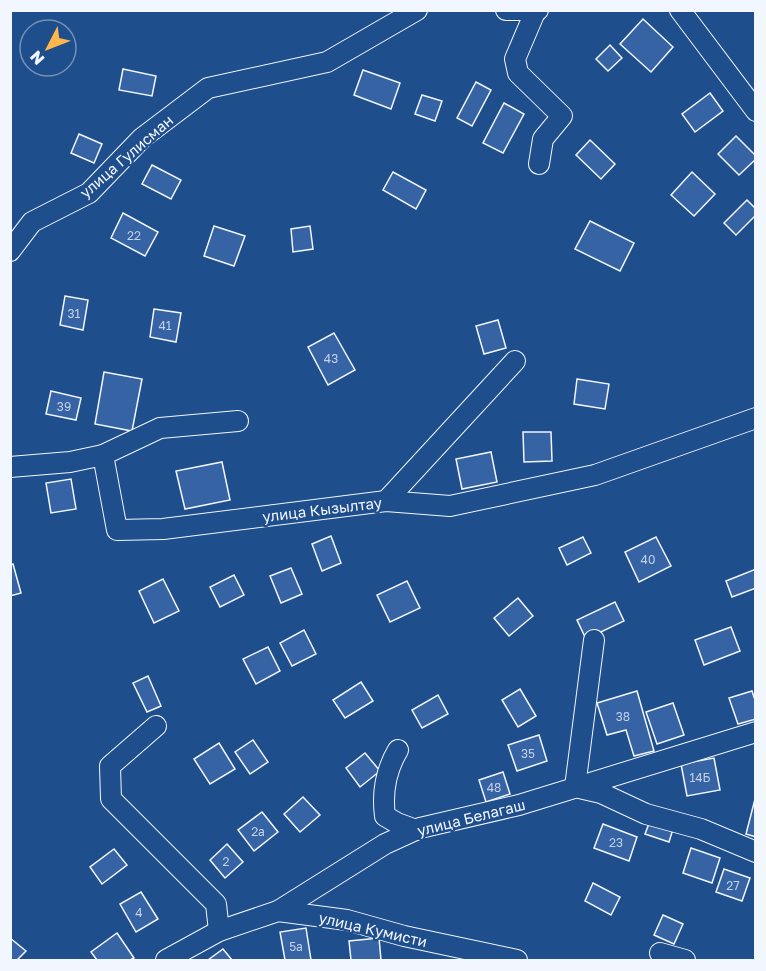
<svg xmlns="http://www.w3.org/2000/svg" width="766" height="971" font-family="'Golos Text',sans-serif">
	<rect width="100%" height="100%" fill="#1f4e8c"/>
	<g fill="#3563a3" stroke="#f2f6ff" stroke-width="1.5">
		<polygon points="643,19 673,47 651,72 620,44"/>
		<polygon points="610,45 622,58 608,71 596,59"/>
		<polygon points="123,69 156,76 152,96 119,90"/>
		<polygon points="363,70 400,83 391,109 354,95"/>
		<polygon points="476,82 491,90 472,126 457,118"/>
		<polygon points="710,93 723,111 695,132 682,114"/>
		<polygon points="422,95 442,101 435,121 415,114"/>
		<polygon points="504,103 524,114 503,153 483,143"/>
		<polygon points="79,134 102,144 94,163 71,153"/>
		<polygon points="736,136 756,156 756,159 739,175 718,154"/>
		<polygon points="590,140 615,164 601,179 576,155"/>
		<polygon points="152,165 181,180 171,199 142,184"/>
		<polygon points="393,172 426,190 416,209 383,190"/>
		<polygon points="692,172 715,194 694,216 671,195"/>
		<polygon points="747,200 756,209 756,215 736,235 724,223"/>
		<polygon points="123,213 158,232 145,256 111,238"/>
		<polygon points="590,221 634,243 620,271 575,249"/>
		<polygon points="214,226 245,236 234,266 204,256"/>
		<polygon points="310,226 313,249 293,252 291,229"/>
		<polygon points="65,296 88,300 83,330 60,325"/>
		<polygon points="154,309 181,313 176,342 150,337"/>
		<polygon points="498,320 506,348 484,354 476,326"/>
		<polygon points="334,333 355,370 328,385 308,347"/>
		<polygon points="104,372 142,379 132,431 95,424"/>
		<polygon points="577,379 609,384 605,409 574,404"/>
		<polygon points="51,391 81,398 76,420 46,414"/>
		<polygon points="523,432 551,432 552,461 524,462"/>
		<polygon points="491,452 497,482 462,489 456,459"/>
		<polygon points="222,462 230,500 185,509 176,471"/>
		<polygon points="71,479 76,509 51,513 46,483"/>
		<polygon points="331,536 341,563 322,571 312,544"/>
		<polygon points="583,537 591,553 567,565 559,548"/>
		<polygon points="656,537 671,566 639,582 625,552"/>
		<polygon points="13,564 21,593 10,596 10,565"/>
		<polygon points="291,568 302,594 281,603 270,576"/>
		<polygon points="756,569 756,588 732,597 726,581"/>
		<polygon points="234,575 244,595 220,607 210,587"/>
		<polygon points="163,579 179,611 154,623 139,591"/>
		<polygon points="407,581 420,608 390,622 377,595"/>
		<polygon points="518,598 533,616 509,636 494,618"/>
		<polygon points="615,602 624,621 586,639 577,620"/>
		<polygon points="731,627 740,651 704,665 695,640"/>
		<polygon points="304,630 316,654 292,666 280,643"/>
		<polygon points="268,647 280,671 256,684 243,659"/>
		<polygon points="148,676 161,706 147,712 133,683"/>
		<polygon points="361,682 373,701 345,718 333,700"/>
		<polygon points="520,689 536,716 518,727 502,700"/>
		<polygon points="637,691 654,751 634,756 626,730 607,735 597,703"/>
		<polygon points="752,691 756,703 756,719 738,724 729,698"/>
		<polygon points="438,695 448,714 422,728 412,710"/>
		<polygon points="673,703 684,735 657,744 646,712"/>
		<polygon points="539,735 547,761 517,771 508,745"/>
		<polygon points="253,740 268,762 250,774 235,752"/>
		<polygon points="219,743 235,769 210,784 194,759"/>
		<polygon points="365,753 380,771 360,787 346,768"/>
		<polygon points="714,758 720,790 687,796 681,764"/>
		<polygon points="503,772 510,794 486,802 479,780"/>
		<polygon points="303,797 320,815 300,832 284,814"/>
		<polygon points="755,799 756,799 756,837 746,834"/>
		<polygon points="262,812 278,832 254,851 238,830"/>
		<polygon points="650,821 673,829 669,842 645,834"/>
		<polygon points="603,824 637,837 629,861 594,848"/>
		<polygon points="227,844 243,862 225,878 210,860"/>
		<polygon points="691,848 720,858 712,883 683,873"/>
		<polygon points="114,849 127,865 102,884 90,867"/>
		<polygon points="724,869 750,878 742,901 716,892"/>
		<polygon points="593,883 620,897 611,915 585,901"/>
		<polygon points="141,892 158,919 136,932 120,904"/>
		<polygon points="663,915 683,924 674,944 654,935"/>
		<polygon points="306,928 311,960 285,960 280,932"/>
		<polygon points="117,933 134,958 130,960 97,960 91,952"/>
		<polygon points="10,938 26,951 17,960 10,960"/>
		<polygon points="379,938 381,960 351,960 349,941"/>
		<polygon points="223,949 232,960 208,960"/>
	</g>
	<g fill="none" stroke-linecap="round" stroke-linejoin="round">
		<g stroke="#f2f6ff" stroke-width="22">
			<g id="minor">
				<polyline points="506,10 538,10"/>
				<polyline points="680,10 756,111"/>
				<polyline points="535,12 515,59 518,73 562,116 543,139 539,164"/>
				<polyline points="10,251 32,222 89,193 142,138 208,88 327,62 417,10"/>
				<polyline points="103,455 160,428 238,421"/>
				<polyline points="10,467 70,462 103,455 117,530 163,529 386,501 450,506 595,475 756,418"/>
				<polyline points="386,501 515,361"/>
				<polyline points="594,640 575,787 601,793 646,814 701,829 756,852"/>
				<polyline points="156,726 110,766 111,799 216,904 219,931"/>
				<path d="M 398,750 C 386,770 382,793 385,816 L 397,823 L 416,830"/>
				<polyline points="278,911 385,844 420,828 519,805 756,732"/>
				<polyline points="660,953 685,960"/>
				<polyline points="166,960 219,931 278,911 347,920 404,936 517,960"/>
			</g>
		</g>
		<use href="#minor" stroke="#1f4e8c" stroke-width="20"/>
	</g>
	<g text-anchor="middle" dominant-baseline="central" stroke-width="4.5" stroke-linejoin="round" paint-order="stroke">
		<g font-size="12" fill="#c3d1e8">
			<text x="134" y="235">22</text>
			<text x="74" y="313">31</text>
			<text x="165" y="325">41</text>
			<text x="331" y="358">43</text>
			<text x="64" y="406">39</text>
			<text x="648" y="559">40</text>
			<text x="623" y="716">38</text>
			<text x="528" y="753">35</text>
			<text x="700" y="777">14Б</text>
			<text x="494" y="787">48</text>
			<text x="258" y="831">2а</text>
			<text x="616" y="842">23</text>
			<text x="226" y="861">2</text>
			<text x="733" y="885">27</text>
			<text x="139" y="912">4</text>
			<text x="296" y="946">5а</text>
		</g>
		<g font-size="15" fill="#f2f6ff" stroke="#1f4e8c">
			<text transform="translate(126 156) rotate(-41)">улица Гулисман</text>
			<text transform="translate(322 509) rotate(-7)">улица Кызылтау</text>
			<text transform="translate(471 817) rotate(-14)">улица Белагаш</text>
			<text transform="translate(373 929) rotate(13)">улица Кумисти</text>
		</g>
	</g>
	<rect width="766" height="971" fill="none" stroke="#f2f6ff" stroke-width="24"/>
	<g transform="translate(48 48) rotate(228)"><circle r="28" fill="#1f4e8c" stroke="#7391ba" stroke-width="1.5"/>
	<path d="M0-4.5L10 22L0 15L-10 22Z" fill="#ffb74d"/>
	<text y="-9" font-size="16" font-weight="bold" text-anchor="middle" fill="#f2f6ff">N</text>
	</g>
</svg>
